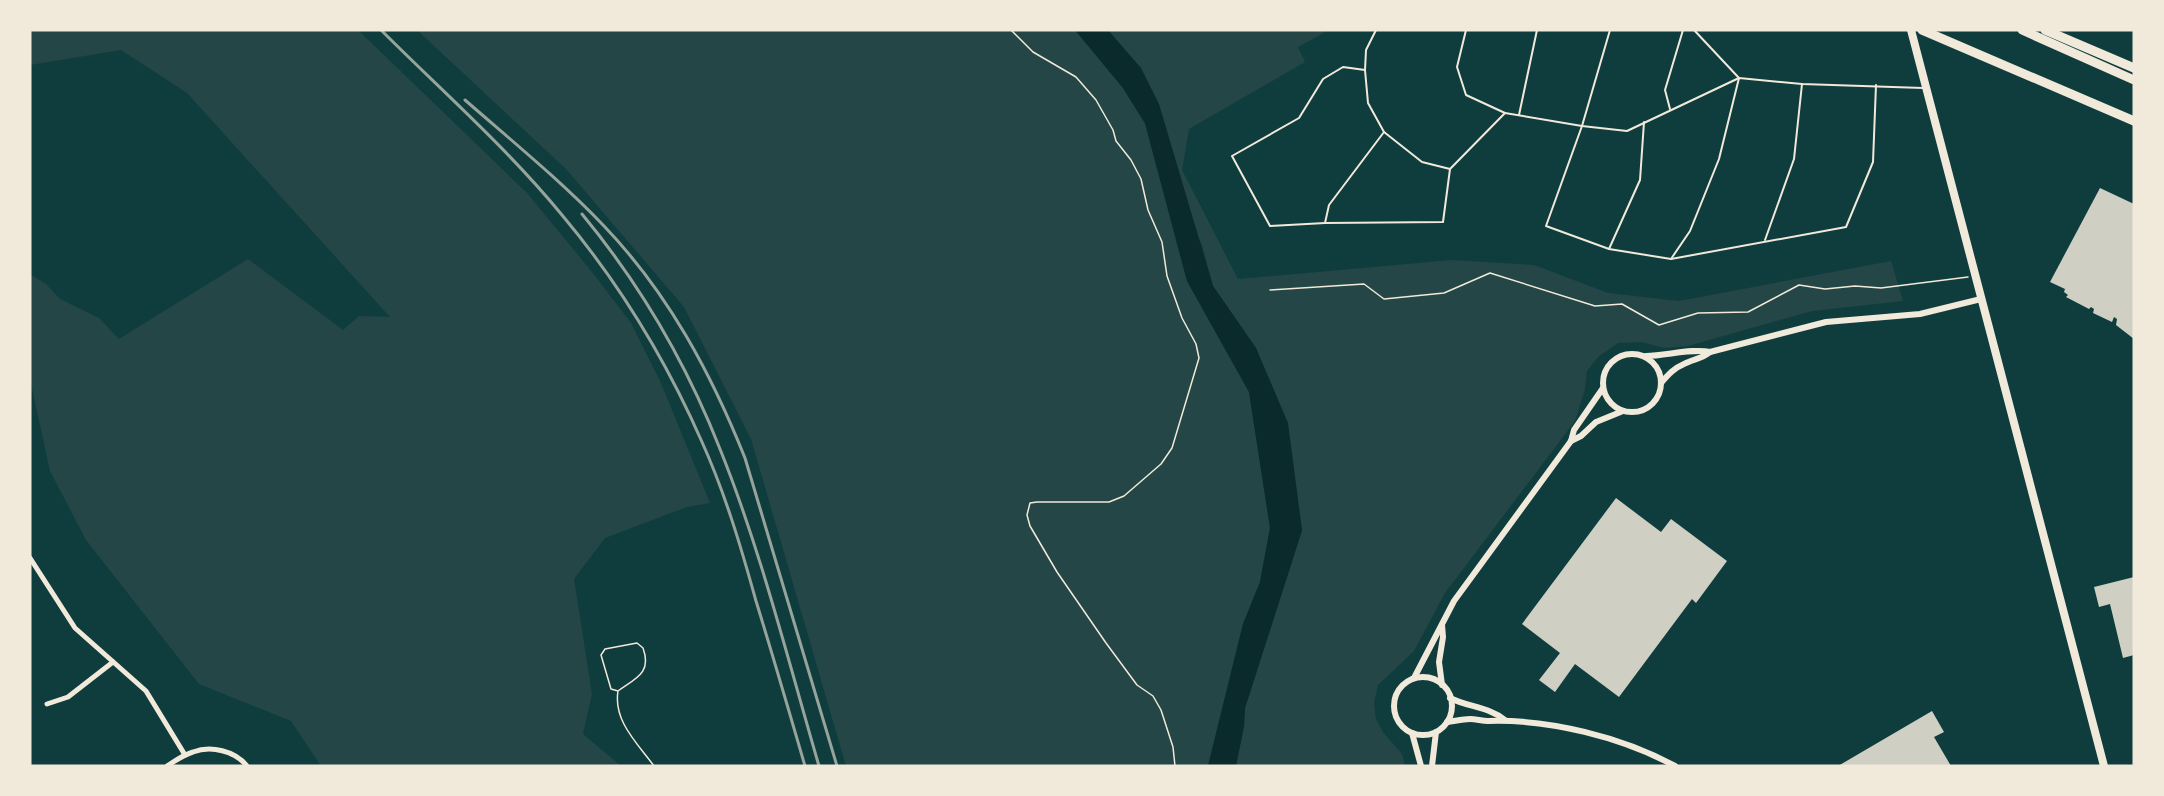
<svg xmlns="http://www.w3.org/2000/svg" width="2164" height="796" font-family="Georgia,serif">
	<rect width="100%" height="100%" fill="#0f3d3e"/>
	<g fill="#244646">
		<polygon points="30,30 358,30 527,193 592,272 631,323 661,383 710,503 687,507 605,538 574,579 592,694 583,734 621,766 321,766 291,721 199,684 86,540 50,471 30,379 30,274 46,284 60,299 99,318 119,339 248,259 343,330 359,316 390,317 187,93 121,50 30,65"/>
		<polygon points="417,30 1075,30 1123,88 1145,124 1187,281 1249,392 1270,528 1260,582 1243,624 1208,766 846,766 751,439 684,307 566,169"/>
		<polygon points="1108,30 1329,30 1298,47 1305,62 1189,129 1182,170 1238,279 1452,260 1534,265 1608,293 1679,301 1891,261 1903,301 1812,311 1688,346 1664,348 1642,342 1618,343 1598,357 1587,371 1585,389 1575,421 1445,593 1414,651 1378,685 1374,703 1376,719 1383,732 1402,754 1405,766 1236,766 1244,726 1245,708 1302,531 1256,348 1213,286 1202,245"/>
	</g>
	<polygon fill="#0a2a2b" points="1075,30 1108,30 1141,68 1159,104 1213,286 1256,348 1288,423 1302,530 1245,708 1244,726 1236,766 1208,766 1243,624 1260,582 1270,528 1249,392 1187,281 1145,123 1123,88"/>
	<g fill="#cfcfc3">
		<polygon points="2100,188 2134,204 2134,339 2116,325 2117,319 2114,317 2112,322 2093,313 2094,309 2091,307 2089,309 2066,297 2068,295 2064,292 2065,289 2050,282"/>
		<polygon points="1616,498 1661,532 1671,519 1727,561 1696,603 1692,599 1619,697 1575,664 1555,692 1539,680 1560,653 1522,624"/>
		<polygon points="2134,577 2134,655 2123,658 2110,604 2099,607 2094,587"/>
		<polygon points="1932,711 1944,732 1934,737 1951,766 1838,766"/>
	</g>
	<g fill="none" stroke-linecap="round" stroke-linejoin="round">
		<g stroke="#f1e9da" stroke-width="1.5">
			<polyline points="1011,30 1033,52 1076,77 1096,100 1113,130 1116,141 1131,160 1141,179 1148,210 1162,242 1167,276 1182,318 1196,344 1199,358 1172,448 1161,464 1124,496 1109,502 1037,502 1030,503 1027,515 1030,526 1057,572 1106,643 1137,685 1153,696 1161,710 1173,747 1175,766"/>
			<polyline points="1270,290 1364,284 1384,299 1444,293 1490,273 1595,306 1622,304 1659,325 1698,313 1748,312 1799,285 1825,289 1855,286 1881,288 1968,277"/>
			<path d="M 618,691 L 611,689 L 601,655 L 605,649 L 637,643 L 643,648 C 652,673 636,678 618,691 C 613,721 638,744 654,766"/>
		</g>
		<g stroke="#f1e9da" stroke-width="2">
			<polyline points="1376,30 1366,50 1365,70 1368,103 1384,132 1422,162 1450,169"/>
			<polyline points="1466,30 1457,67 1466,95 1505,113"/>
			<polyline points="1610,30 1582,126 1546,226 1609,249 1671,259 1846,227 1873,162 1876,85"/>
			<polyline points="1365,70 1343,67 1323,79 1299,118 1232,156 1270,226 1325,223 1443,222 1450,169 1505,113 1582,126 1627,131 1739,78 1802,84 1923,88"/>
			<polyline points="1670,109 1665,90 1683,30"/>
			<polyline points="1519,115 1537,30"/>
			<polyline points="1325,223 1329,205 1384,132"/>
			<polyline points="1765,240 1794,159 1802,84"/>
			<polyline points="1609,249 1640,180 1644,122"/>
			<polyline points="1671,259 1690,231 1719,159 1739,78 1694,30"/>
		</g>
		<g stroke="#f1e9da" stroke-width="5">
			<polyline points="30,558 75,628 146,691 185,755"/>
			<polyline points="47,704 68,697 113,662"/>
			<path d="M 167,766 C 175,761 183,755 193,752 C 211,745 235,751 247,766"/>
		</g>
		<g stroke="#f1e9da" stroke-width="6">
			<circle cx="1632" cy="383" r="29"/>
			<path d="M 1646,356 C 1665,356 1693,348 1710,352"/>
			<path d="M 1661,383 C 1668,375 1674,368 1684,364 C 1693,359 1702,359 1710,352 L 1826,322 L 1920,314 L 1981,299"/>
			<polyline points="1571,441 1581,436 1596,422 1623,411"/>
			<circle cx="1423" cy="706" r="29"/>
			<polyline points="1414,678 1454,601 1571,441 1574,430 1603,388"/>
			<polyline points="1442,685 1439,662 1443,637 1442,625"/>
			<path d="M 1450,698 C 1468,707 1489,707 1505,720"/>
			<path d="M 1447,722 C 1455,721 1463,719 1470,719 C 1476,719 1482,721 1488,721 C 1549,719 1622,737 1675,766"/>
			<polyline points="1412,733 1421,766"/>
			<polyline points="1432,766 1436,732"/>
		</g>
		<polyline stroke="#f1e9da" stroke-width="8" points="1911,30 2104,766"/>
		<g stroke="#f1e9da" stroke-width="9">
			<polyline points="1922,30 2134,121"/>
			<polyline points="2022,30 2134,80"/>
			<polyline points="2045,30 2134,68"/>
		</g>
		<g stroke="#97a49c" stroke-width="3">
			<path d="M 381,30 C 442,91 507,148 562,215 C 619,283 666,360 702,442 C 725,493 741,547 756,601 C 773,656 789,711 805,766"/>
			<path d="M 465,100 C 512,141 561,181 604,226 C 668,293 711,373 745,458 L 837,766"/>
			<path d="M 582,214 C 639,283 687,365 720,449 C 761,551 788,660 819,766"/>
		</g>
	</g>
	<rect width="2164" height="796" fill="none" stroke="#f1e9da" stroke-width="63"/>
</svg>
